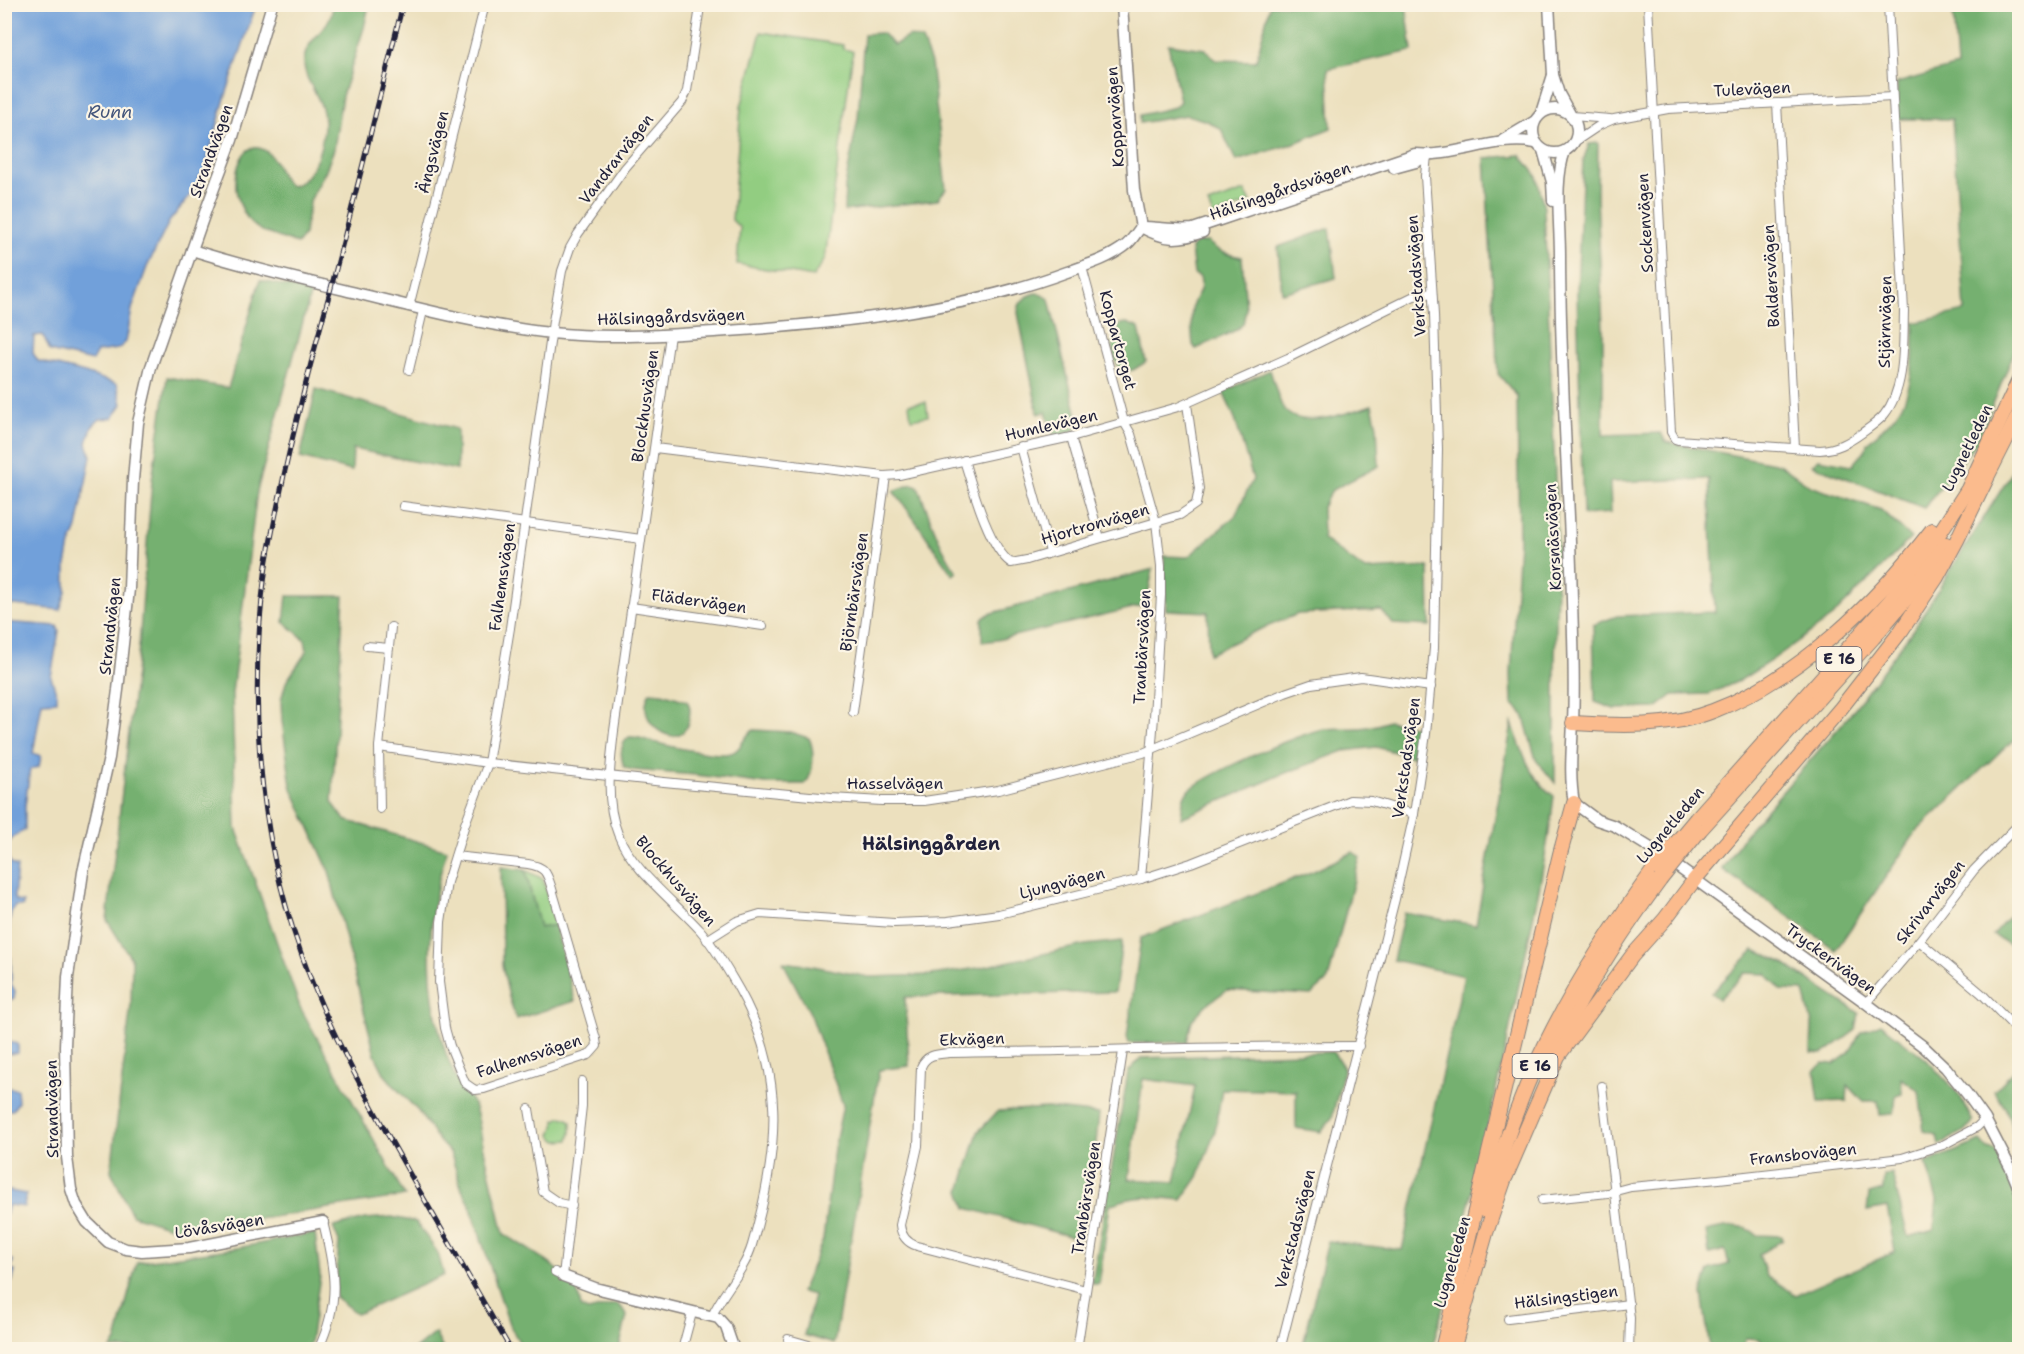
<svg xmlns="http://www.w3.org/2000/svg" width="2024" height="1354" font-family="'Shantell Sans',sans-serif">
	<rect width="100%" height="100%" fill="#fcf5e5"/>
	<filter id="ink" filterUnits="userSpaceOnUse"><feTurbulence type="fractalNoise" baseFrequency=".0167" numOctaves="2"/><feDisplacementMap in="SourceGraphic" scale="12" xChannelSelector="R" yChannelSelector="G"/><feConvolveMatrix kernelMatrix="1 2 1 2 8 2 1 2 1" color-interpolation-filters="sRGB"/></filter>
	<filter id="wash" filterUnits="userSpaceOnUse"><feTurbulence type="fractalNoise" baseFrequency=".008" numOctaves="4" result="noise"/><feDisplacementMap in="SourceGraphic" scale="24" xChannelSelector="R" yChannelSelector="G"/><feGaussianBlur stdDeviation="1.35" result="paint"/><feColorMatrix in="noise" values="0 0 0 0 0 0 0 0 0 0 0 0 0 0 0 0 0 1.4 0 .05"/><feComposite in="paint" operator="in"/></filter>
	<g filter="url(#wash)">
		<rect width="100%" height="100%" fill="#ece0be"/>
		<g fill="#92cd81" stroke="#5a785e" stroke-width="1.5">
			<polygon points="761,32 843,45 843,49 853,51 825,259 813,277 737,264 740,228 732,220 741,107"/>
			<polygon points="1245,191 1251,202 1213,216 1208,204"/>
			<polygon points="926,402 928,416 911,419 909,404"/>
			<polygon points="525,870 543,879 555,925 540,928"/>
			<polygon points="561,1117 566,1118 571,1121 571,1133 569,1140 557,1141 551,1135 556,1120"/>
		</g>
		<g fill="#75b06f" stroke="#4c6955" stroke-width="1.5" fill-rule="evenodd">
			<path d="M 333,5 L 369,5 L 364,28 L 342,96 L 334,149 L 326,170 L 310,201 L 304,235 L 297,244 C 282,237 258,234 248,219 C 242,211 237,198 236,189 C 235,174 240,141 262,149 C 277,155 278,177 290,186 C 315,183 328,134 323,112 C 320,95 303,80 304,61 C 306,36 331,32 333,5 Z"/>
			<polygon points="1270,5 1406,5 1412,51 1328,69 1331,128 1292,144 1236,161 1221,129 1207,121 1187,115 1140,123 1140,115 1175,107 1180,101 1168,44 1205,49 1216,60 1256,61"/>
			<path d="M 1961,5 L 2019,5 L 2019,340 L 1978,441 L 1924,508 L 1812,465 L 1819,459 L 1852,465 L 1866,449 L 1867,443 C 1880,431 1896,418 1904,401 C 1914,378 1914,348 1914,323 L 1965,311 L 1952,119 L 1897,119 L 1897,83 L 1957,66 L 1953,11 Z"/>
			<polygon points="882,33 894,45 909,36 922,40 931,63 946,189 937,200 844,211 845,186 858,118 864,34"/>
			<polygon points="1598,143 1597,197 1603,329 1603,435 1661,433 1666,442 1779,464 1810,486 1881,510 1911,538 1832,617 1772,660 1739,681 1709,694 1673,695 1656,708 1614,709 1595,702 1593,625 1617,616 1715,612 1709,479 1610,482 1611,513 1583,515 1577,292 1583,161 1589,144"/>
			<polygon points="1521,155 1537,176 1544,208 1558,548 1555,661 1555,783 1536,760 1523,714 1512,703 1511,673 1519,541 1517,396 1498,374 1485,158"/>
			<polygon points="1330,228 1336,278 1282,293 1278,247"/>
			<path d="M 1196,242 L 1208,242 C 1219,252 1227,255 1242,257 L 1246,309 L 1243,324 L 1234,331 L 1196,349 L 1193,345 C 1192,334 1190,321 1192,310 C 1193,293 1204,296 1200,277 L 1194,274 L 1191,248 Z"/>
			<polygon points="260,280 311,292 257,491 232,693 236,828 300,1007 405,1196 266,1218 173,1228 132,1215 111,1171 131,1004 132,960 107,920 139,646 152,480 167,377 228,388"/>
			<path d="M 1035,293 L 1042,294 L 1049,299 L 1078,420 C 1078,433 1066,434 1055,437 L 1051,430 L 1046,412 L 1038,414 L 1018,313 C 1018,302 1025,297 1035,293 Z"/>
			<path d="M 1127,323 L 1139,328 L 1146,362 L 1133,370 L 1122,372 C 1111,355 1108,342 1120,324 Z"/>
			<path d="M 1270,370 C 1274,382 1277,395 1282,406 C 1296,433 1351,412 1372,405 L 1377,426 L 1379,466 L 1332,490 L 1322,507 L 1323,539 L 1365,570 L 1429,567 L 1430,626 L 1393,624 L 1381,610 L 1298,614 L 1254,632 L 1209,654 L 1208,612 L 1166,610 L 1164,556 L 1188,557 L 1235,516 L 1253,479 L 1234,416 L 1223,392 Z"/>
			<polygon points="316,389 457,429 457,470 353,449 352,471 300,458"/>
			<polygon points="2019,451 2019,738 2003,749 1916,832 1836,950 1722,869 1746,833 1849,716 1914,628 2010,476"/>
			<path d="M 912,484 L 918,486 C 929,515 939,547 957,572 L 953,575 C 932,547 915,517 893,491 Z"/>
			<polygon points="1153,569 1146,605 997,640 982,642 982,619 989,614"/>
			<path d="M 287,596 L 344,596 L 332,802 L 345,820 L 447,850 C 424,922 423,1004 454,1074 C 458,1085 469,1094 474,1105 C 479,1117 480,1132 483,1145 C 490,1175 497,1204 504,1234 C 524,1247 564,1269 576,1289 C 579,1295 580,1302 581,1308 L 588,1311 L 617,1304 L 622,1308 L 627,1316 L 619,1349 L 523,1349 L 509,1324 L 469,1202 L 462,1190 L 451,1154 L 439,1141 L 418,1111 L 396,1088 L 385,1075 L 375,1055 L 329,871 L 291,786 L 282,721 L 281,700 L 286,682 L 307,651 L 305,640 L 284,622 Z"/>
			<path d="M 650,692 L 662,693 L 687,701 C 691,707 690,711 689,719 C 683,756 631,724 650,692 Z"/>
			<path d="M 1389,721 L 1418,727 L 1413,757 L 1376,747 L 1344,751 L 1283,774 L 1181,818 C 1182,811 1182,800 1185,795 C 1195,778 1304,731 1325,729 C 1349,727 1365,731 1389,721 Z"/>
			<path d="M 1512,723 C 1522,750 1530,780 1554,796 C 1546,863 1531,928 1517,994 C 1492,1113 1463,1232 1432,1349 L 1302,1349 L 1328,1241 L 1402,1250 L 1464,976 L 1393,960 L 1404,913 L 1476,925 Z"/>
			<path d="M 754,730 L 790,732 L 809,738 C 815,750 814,774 805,784 L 766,784 L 696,775 L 632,770 L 624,767 C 620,756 619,745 629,737 C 639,736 647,741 657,743 C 672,747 718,757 731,753 C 743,749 743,735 754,730 Z"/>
			<polygon points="1353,852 1360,857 1328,980 1311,995 1227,990 1206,1005 1192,1020 1187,1042 1129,1043 1127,1037 1141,938 1314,871"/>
			<polygon points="501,867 525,870 540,928 555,925 575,1001 516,1019 509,997 502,965"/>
			<polygon points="2019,905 2019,950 1993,935"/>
			<polygon points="1122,941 1115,992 905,997 909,1066 879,1070 834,1344 804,1335 814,1295 801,1292 823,1240 834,1148 843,1105 811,1015 783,962 813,966 869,977 931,975 978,968 1085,945"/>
			<polygon points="1754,950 1778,960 1859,1013 1856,1030 1823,1054 1811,1053 1812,1024 1804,991 1781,990 1766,974 1745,973 1719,999 1711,993"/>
			<polygon points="1881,1024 1926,1059 1960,1096 1973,1122 1963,1132 1939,1145 1937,1135 1924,1131 1919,1091 1901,1078 1902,1094 1896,1096 1894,1114 1880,1115 1878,1101 1863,1101 1848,1085 1847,1101 1819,1102 1815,1071 1823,1063 1834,1064 1849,1053 1861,1032"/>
			<path d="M 1333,1052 L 1344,1068 L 1332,1118 L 1321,1132 L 1296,1128 L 1296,1091 L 1222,1089 L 1215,1131 L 1198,1177 L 1182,1200 C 1155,1197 1136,1194 1110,1205 L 1099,1284 L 1092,1284 L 1128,1072 L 1141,1058 ZM 1143,1079 L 1195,1086 L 1175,1182 L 1129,1179 Z"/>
			<polygon points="2019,1066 2020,1066 2019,1149 2006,1109 1994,1091"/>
			<polygon points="1047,1108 1099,1114 1094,1162 1080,1239 966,1208 960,1191 978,1132 998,1111"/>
			<path d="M 1981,1141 L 1988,1149 L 1995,1151 L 2012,1176 L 2020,1201 L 2019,1349 L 1765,1350 L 1760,1339 L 1745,1338 L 1744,1349 L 1710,1349 L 1702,1293 L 1709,1270 L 1729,1264 L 1725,1250 L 1709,1254 L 1706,1231 C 1725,1227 1741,1221 1757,1235 L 1782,1236 L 1783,1240 L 1759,1254 L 1766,1275 L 1796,1295 L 1895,1252 L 1887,1207 L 1867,1211 L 1869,1194 L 1883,1190 L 1884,1176 L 1892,1173 L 1908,1237 L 1934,1230 L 1937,1200 L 1926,1163 Z"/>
			<polygon points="392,1217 416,1222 438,1253 444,1275 357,1314 335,1297 339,1242 333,1227 365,1219"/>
			<polygon points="315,1233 320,1276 310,1343 306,1349 111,1349 116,1341 137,1262 237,1248"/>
			<polygon points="435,1333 443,1349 415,1349"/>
		</g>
		<g fill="#71a0da" stroke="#4a618a" stroke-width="1.5">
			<polygon points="5,4 256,5 225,98 203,176 198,177 199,184 169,222 147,267 132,309 126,342 118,349 97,352 92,361 50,351 43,335 34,336 33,353 38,361 85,373 117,384 122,404 113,418 100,419 92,427 87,443 91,456 77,528 70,545 66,565 66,592 60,610 5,604"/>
			<path d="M 4,622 L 57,626 L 59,631 L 51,677 L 57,695 L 57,701 L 42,702 L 33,753 L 41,756 L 39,767 L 30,769 L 25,806 L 25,830 C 10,837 1,847 11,864 L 17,867 L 14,898 L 16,901 L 23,902 L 23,906 L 15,906 L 11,912 L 6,951 L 11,958 L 11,984 L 15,991 L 14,999 L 5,1001 Z"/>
			<polygon points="9,1042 18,1044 18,1053 5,1054 5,1043"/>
			<polygon points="5,1088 17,1089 18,1102 13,1110 5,1110"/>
			<polygon points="5,1190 26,1194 24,1207 9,1205 6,1215 5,1215"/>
			<polygon points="4,1258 13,1260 11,1270 15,1271 12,1282 5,1285"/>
		</g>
	</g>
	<g filter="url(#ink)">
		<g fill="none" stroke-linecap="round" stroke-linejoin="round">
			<g stroke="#87817c" stroke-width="10">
				<g id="minor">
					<path d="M 1648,4 L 1671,432 L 1675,439 L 1678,440 L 1820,450 C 1837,449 1848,443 1862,433 C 1869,428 1878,422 1884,415 C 1906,388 1903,344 1904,311 L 1888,4"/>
					<polyline points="1777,103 1795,448"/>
					<polyline points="1572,116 1610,119"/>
					<polyline points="1576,141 1600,125 1614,119 1668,109 1892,97"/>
					<polyline points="1082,267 1124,422 1131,434 1156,522 1161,566 1161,595 1154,717 1141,879"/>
					<polyline points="409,307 485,4"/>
					<path d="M 670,335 L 614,731 C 610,765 605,802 618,834 C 631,869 675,902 700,930 C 713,945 723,962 733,979 C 787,1068 780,1149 752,1245 C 744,1272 723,1291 712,1316"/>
					<polyline points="409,370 423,311"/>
					<polyline points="1071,437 1100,538"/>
					<polyline points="1021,447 1050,552"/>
					<polyline points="655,448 884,476 899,475 1071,437 1178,407 1288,358 1414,296 1432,293"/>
					<path d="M 964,460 C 972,486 989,548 1011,563 L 1027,560 L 1180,515 L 1196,504 L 1199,489 L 1187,404"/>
					<polyline points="403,506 641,539"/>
					<polyline points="631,607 763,626"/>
					<polyline points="367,646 389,648"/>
					<polyline points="853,712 886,476"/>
					<polyline points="379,747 488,763 664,782 831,798 882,801 924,801 998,790 1143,753 1285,693 1311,684 1361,677 1431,687"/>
					<polyline points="380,809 379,747 391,627"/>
					<path d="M 455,856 L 528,864 C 546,867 547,873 552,889 L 596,1039 L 597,1046 L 589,1055 L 484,1089 L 475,1090 L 465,1083 L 450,1046 L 445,1028 L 439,982 L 441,922 L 447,882 L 465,824 L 488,763 L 510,628 L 553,321 L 562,271 L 570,248 L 578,234 L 625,168 L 682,102 L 687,91 L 700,7 L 698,4"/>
					<polyline points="707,940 737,921 760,914 894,923 948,921 999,914 1141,879 1191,863 1350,800 1371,801 1414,814"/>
					<polyline points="1919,941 1982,994 2020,1033"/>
					<polyline points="1866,1003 1919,941 1974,870 2020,823"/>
					<polyline points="1602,1086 1630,1318 1629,1350"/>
					<polyline points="529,1109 543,1192 559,1203 572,1206"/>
					<polyline points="1542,1200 1608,1193 1631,1187 1719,1179 1902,1158 1943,1145 1977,1127 1985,1119"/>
					<polyline points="555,1272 563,1276 582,1106 582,1081"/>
					<path d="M 1086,1290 L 917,1246 C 907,1243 901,1235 900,1225 L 918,1146 L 921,1067 C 926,1054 938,1054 950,1053 C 1086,1051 1222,1046 1359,1046"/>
					<polyline points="1508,1319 1629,1304"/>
					<polyline points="788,1339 826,1350"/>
					<path d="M 318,1350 C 341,1302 335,1271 323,1222"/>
					<polyline points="682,1350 692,1313"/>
					<polyline points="1077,1350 1123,1051"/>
					<polyline points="1280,1350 1395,899 1414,814 1426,734 1434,648 1438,449 1434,315 1425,176 1427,155"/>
				</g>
			</g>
			<g stroke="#87817c" stroke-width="13">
				<g id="tertiary">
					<polyline points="272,4 232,140 207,207 151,367 138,423 133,480 129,589 118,690 109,758 83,872 68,977 65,1046 67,1157 71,1189 76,1204 87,1222 108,1242 126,1249 142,1251 189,1248 323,1222"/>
					<polyline points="1122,4 1134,190 1141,227"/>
					<polyline points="1549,4 1553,75 1559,94 1570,114"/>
					<circle cx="1555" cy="131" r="22"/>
					<polyline points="1541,113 1553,75"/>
					<polyline points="1503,140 1535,121"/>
					<polyline points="1543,150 1552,182 1553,201"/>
					<path d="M 1565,151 C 1554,180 1560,223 1560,255 C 1560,370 1569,484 1572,599 C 1573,639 1575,681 1573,721 C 1572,748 1569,776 1574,803 L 1597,820 L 1615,826 L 1657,852 L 1866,1003 L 1924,1047 L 1946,1068 L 1967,1094 L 1985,1119 L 2011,1169 L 2020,1191"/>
					<polyline points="1394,168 1416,162 1427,156"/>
					<path d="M 1141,227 C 1159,227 1175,231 1193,229 L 1415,154 C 1456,158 1495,135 1536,143"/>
					<path d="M 1141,227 C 1165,240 1177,241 1203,232"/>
					<path d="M 192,250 C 242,266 293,278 344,290 C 413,307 480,325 551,333 C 609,339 670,335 728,331 C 840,323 961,311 1067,272 C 1087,265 1108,259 1125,246 C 1132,241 1136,233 1141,227"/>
					<polyline points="563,1276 595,1288 718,1318 726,1327 734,1350"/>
				</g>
			</g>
			<g stroke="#87817c" stroke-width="16">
				<g id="trunk">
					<polyline points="1983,485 2020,412"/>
					<path d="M 1573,723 C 1619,726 1670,728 1713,711 C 1800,678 1876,602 1932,530"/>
					<polyline points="1696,819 1889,602 1926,554 1968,489 2020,378"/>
					<polyline points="1700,830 1873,638 1911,593 1946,544"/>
					<path d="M 1554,1051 C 1584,990 1620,934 1660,880"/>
					<polyline points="1506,1176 1558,1056 1632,956 1665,919 1695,879 1841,708 1901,631 1937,577 1957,540 1987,478"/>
					<path d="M 1484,1210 C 1498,1163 1513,1116 1533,1071 C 1565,998 1608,932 1655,868"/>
					<polyline points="1442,1350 1560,854 1574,803"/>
					<polyline points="1453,1350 1486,1233 1508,1169"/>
				</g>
			</g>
			<use href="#minor" stroke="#fff" stroke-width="8"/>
			<use href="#tertiary" stroke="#fff" stroke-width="10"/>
			<use href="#trunk" stroke="#fbbb8d" stroke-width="14"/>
			<g stroke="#22223b" stroke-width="5">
				<path id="rail" d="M 403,4 C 379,99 356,194 331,288 C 314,350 298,412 284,475 C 278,505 271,535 266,566 C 248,695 257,830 301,953 C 329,1032 370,1104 411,1176 C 444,1234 478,1292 511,1350"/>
			</g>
			<use href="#rail" stroke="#fcf5e5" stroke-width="3" stroke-dasharray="9" stroke-linecap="butt"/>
			<g stroke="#87817c" stroke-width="16" stroke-linecap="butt">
				<g id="trunk-bridge">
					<polyline points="1655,868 1696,819"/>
					<polyline points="1660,880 1700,830"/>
				</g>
			</g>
			<use href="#trunk-bridge" stroke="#fbbb8d" stroke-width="14"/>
		</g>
	</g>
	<g text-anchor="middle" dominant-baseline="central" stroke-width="4.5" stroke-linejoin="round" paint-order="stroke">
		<g fill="#fcf5e5" stroke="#63616e" stroke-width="1.5">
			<rect x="1816.5" y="647" width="45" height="24" rx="4.5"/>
			<rect x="1512.5" y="1054" width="45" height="24" rx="4.5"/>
		</g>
		<g font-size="15" font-weight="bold" fill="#22223b">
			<text x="1839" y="659">E 16</text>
			<text x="1535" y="1066">E 16</text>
		</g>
		<g font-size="16" fill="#22223b" stroke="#fcf5e5">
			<text transform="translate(1752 89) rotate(-3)">Tulevägen</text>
			<text transform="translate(1115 117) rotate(-94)">Kopparvägen</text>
			<text transform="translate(211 151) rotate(-70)">Strandvägen</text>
			<text transform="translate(433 152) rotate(-76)">Ängsvägen</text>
			<text transform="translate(616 159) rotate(-52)">Vandrarvägen</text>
			<text transform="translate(1280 191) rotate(-19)">Hälsinggårdsvägen</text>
			<text transform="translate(1645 223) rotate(-93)">Sockenvägen</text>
			<text transform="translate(1416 276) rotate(-94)">Verkstadsvägen</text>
			<text transform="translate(1771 276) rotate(-93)">Baldersvägen</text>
			<text transform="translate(671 317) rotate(-2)">Hälsinggårdsvägen</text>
			<text transform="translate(1885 322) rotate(-89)">Stjärnvägen</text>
			<text transform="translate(1118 340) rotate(75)">Koppartorget</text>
			<text transform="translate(645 406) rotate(-82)">Blockhusvägen</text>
			<text transform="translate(1051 425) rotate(-13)">Humlevägen</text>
			<text transform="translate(1967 448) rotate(-64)">Lugnetleden</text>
			<text transform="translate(1095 524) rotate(-16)">Hjortronvägen</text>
			<text transform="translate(1553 537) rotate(-93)">Korsnäsvägen</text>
			<text transform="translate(502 577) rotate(-82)">Falhemsvägen</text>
			<text transform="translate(854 592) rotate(-82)">Björnbärsvägen</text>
			<text transform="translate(699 601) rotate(8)">Flädervägen</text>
			<text transform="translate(110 626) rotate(-84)">Strandvägen</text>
			<text transform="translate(1142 647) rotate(-87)">Tranbärsvägen</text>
			<text transform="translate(1406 758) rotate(-82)">Verkstadsvägen</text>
			<text x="895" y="783">Hasselvägen</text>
			<text transform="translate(1670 825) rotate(-50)">Lugnetleden</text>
			<text transform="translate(676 881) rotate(49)">Blockhusvägen</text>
			<text transform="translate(1062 883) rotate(-14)">Ljungvägen</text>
			<text transform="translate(1930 902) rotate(-52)">Skrivarvägen</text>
			<text transform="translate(1831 959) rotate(36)">Tryckerivägen</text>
			<text transform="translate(972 1039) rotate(-2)">Ekvägen</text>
			<text transform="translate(529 1056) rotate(-18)">Falhemsvägen</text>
			<text transform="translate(52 1109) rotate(-91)">Strandvägen</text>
			<text transform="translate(1803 1154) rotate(-6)">Fransbovägen</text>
			<text transform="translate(1086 1198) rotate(-81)">Tranbärsvägen</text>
			<text transform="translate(219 1226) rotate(-9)">Lövåsvägen</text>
			<text transform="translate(1295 1229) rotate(-76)">Verkstadsvägen</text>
			<text transform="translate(1452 1262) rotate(-74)">Lugnetleden</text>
			<text transform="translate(1566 1297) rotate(-7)">Hälsingstigen</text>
		</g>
		<g font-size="18" font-style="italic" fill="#42547b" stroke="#fcf5e5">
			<text x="110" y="112">Runn</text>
		</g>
		<g font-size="18" font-weight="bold" fill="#22223b" stroke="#fcf5e5">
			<text x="931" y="844">Hälsinggården</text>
		</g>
	</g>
	<rect width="2024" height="1354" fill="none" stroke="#fcf5e5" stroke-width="24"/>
</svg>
